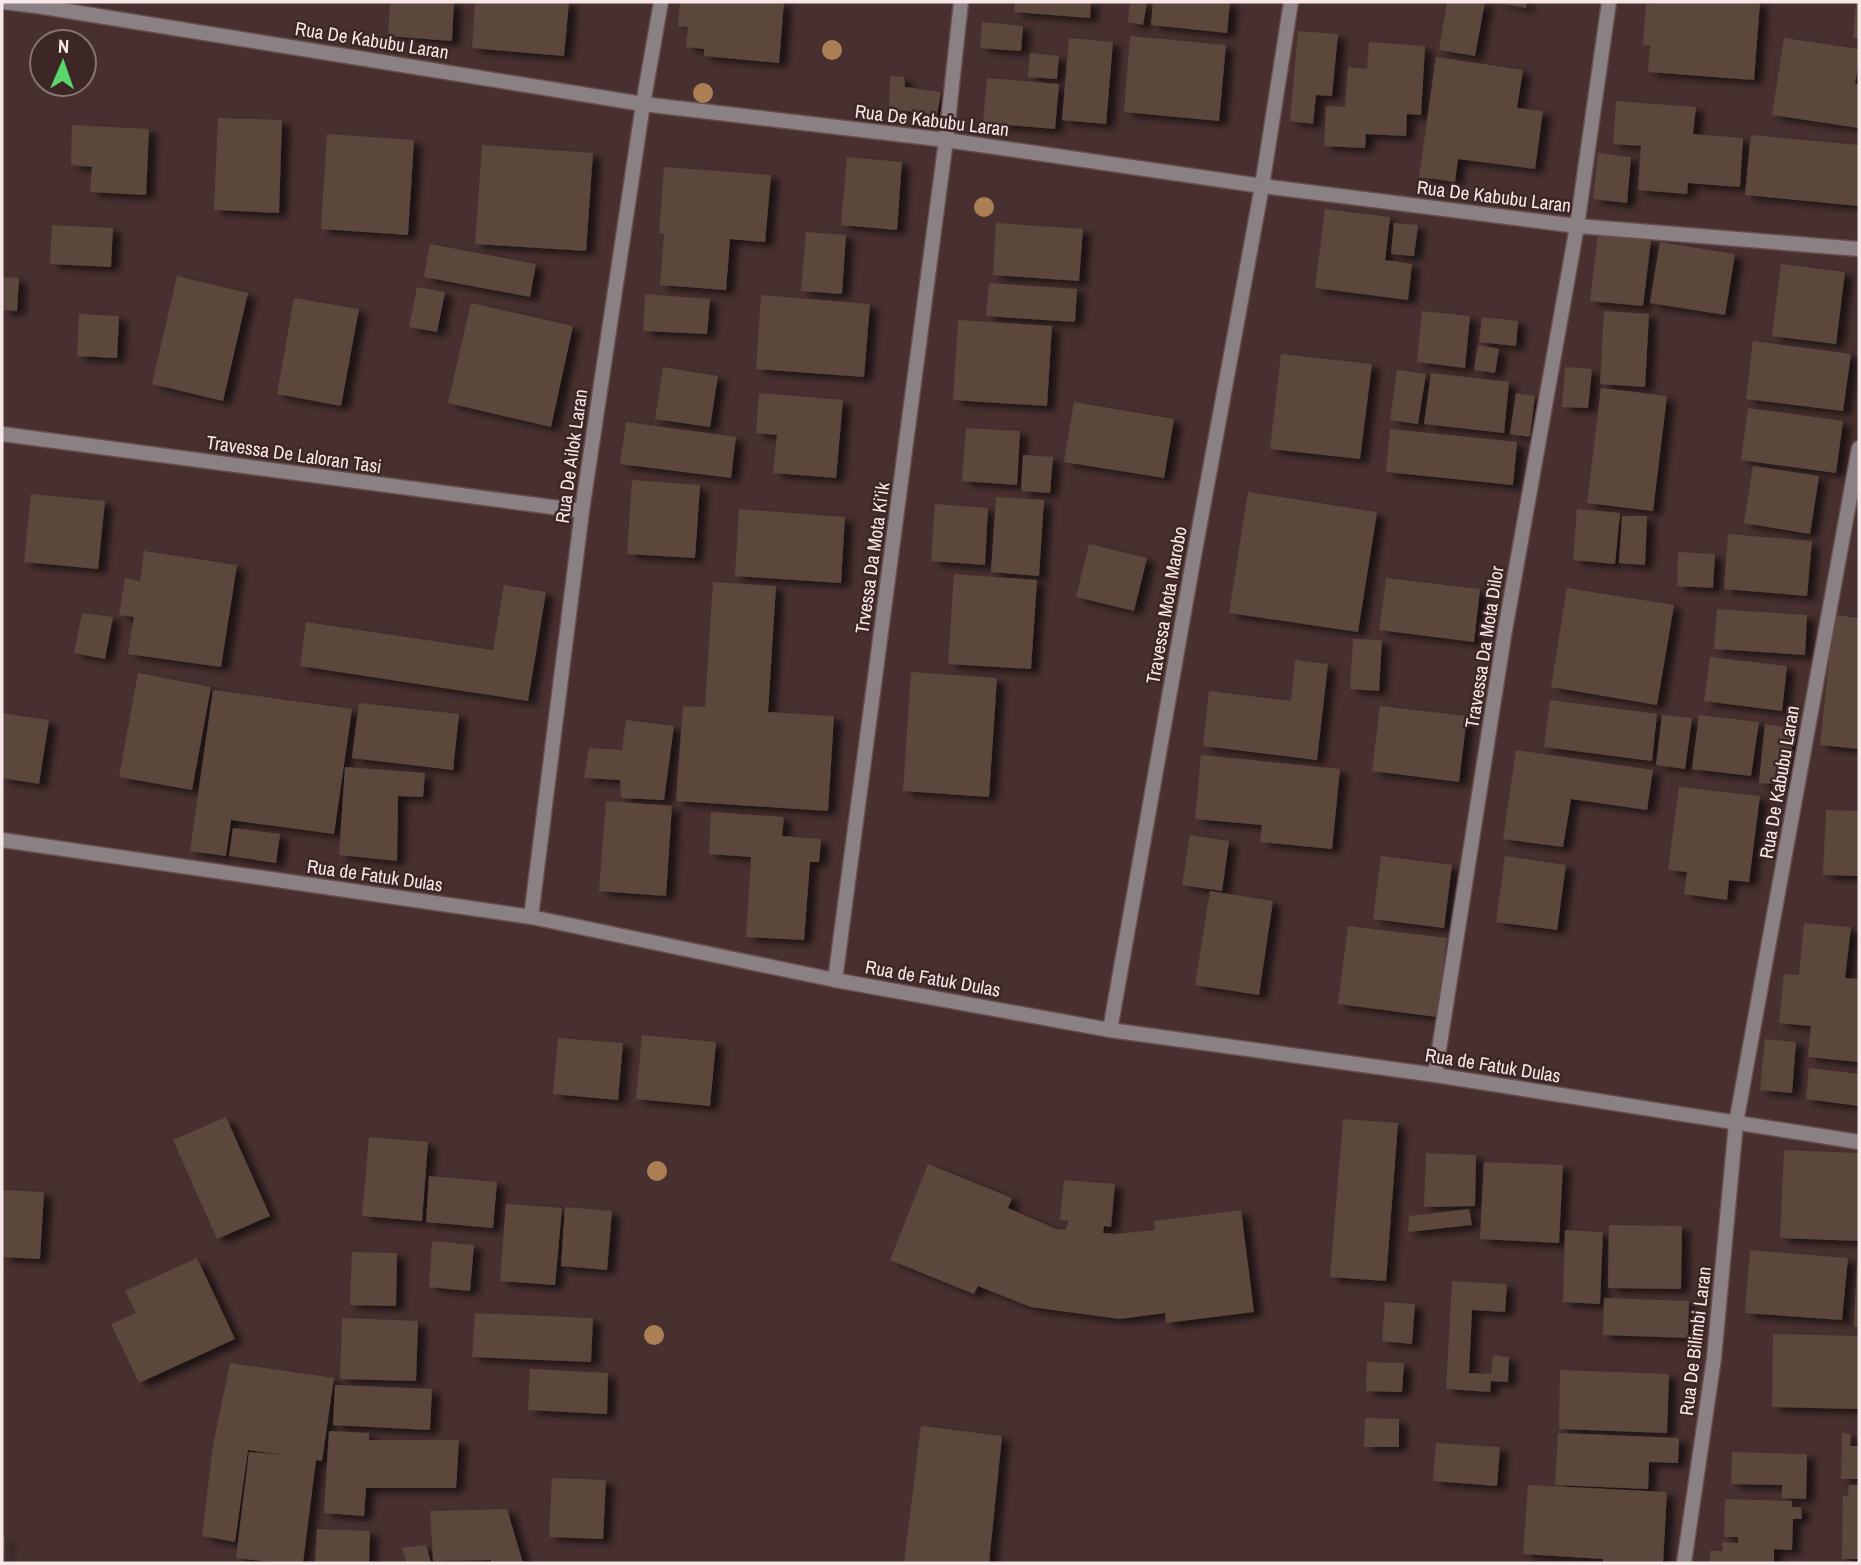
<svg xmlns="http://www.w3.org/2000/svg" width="1861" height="1565" font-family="'Archivo Narrow',sans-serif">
	<defs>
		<filter id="shadow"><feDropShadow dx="8" dy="4.5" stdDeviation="3.5" flood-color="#0009"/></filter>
	</defs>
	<rect width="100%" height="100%" fill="#483030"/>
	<g fill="#5c463c" filter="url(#shadow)">
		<polygon points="390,2 454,2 452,41 388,36"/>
		<polygon points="475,2 569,2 564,56 472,48"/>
		<polygon points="680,2 784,2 779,63 704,56 704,49 686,47 688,27 678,26"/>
		<polygon points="1015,2 1091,2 1090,18 1014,12"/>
		<polygon points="1130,2 1147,2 1143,25 1128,22"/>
		<polygon points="1153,2 1230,2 1227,33 1151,25"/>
		<polygon points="1447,2 1485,2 1475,56 1439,50"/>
		<polygon points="1498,2 1527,2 1526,8 1497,3"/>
		<polygon points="1655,2 1760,2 1754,80 1648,72 1650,46 1643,45 1646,3 1655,4"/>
		<polygon points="1856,2 1859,2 1859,38 1853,38"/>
		<polygon points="982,22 1023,26 1021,51 980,48"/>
		<polygon points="1298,31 1338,34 1332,96 1316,95 1313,124 1290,121"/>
		<polygon points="1130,36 1226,45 1219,121 1124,112"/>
		<polygon points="1069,38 1113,42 1106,124 1062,120"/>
		<polygon points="1784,38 1859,49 1859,61 1855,84 1859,85 1859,128 1772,115"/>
		<polygon points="1369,42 1425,46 1421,115 1407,114 1406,136 1366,134 1365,148 1324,146 1326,106 1345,107 1348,67 1367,69"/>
		<polygon points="1030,53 1059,56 1057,79 1028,77"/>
		<polygon points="1436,57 1523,70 1517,108 1543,111 1535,169 1458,159 1455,182 1419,177"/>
		<polygon points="890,76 904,77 905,87 941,92 937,115 889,109"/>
		<polygon points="987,78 1059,84 1055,129 983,123"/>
		<polygon points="1616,101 1696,107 1693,134 1743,138 1740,187 1688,183 1687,194 1638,190 1641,146 1613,144"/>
		<polygon points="218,118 282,120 279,213 214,210"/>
		<polygon points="72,125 149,129 146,195 90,192 92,167 71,165"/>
		<polygon points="327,134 414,140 408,235 321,229"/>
		<polygon points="1751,135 1859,145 1859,206 1745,195"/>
		<polygon points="482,145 593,153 586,251 475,244"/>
		<polygon points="1598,153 1631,157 1627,203 1593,199"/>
		<polygon points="847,157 902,162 897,230 841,225"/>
		<polygon points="664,167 771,175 765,242 730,239 726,290 660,285 664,234 659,233"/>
		<polygon points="1325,209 1390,217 1385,260 1412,264 1408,300 1315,288"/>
		<polygon points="996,223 1083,229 1079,281 993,275"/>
		<polygon points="1394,223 1418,225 1414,256 1391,254"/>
		<polygon points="52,225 113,228 111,267 50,264"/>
		<polygon points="806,232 846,235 842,294 801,291"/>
		<polygon points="1598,234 1651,240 1643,306 1590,301"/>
		<polygon points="1660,242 1735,254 1725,315 1650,303"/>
		<polygon points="430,244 536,264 530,297 424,277"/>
		<polygon points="1781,264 1845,272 1836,344 1772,336"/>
		<polygon points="177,276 248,293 223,401 152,384"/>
		<polygon points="2,277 19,278 17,311 2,310"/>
		<polygon points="989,283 1077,289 1075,322 986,316"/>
		<polygon points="417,287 445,292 437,332 409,327"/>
		<polygon points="645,294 710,299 707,334 643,331"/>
		<polygon points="761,295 870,304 864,377 756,369"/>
		<polygon points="294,298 359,309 341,406 277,394"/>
		<polygon points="471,303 573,326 551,427 448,403"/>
		<polygon points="1422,311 1470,316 1465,368 1417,362"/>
		<polygon points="1604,311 1649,314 1645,387 1600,384"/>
		<polygon points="79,314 119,316 117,358 77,356"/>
		<polygon points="1482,317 1518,321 1516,346 1479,342"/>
		<polygon points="958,320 1052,326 1047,406 953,400"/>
		<polygon points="1753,341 1851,354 1843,411 1746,399"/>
		<polygon points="1478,345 1499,349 1495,373 1474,370"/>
		<polygon points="1281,354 1372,364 1360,459 1270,449"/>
		<polygon points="663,367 718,376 710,427 655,419"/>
		<polygon points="1565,367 1592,369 1588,408 1562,407"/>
		<polygon points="1397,370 1426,374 1418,424 1390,420"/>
		<polygon points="1431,373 1509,382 1504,433 1424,424"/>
		<polygon points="1601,388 1667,396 1653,511 1587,503"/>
		<polygon points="759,393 843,400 836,478 773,473 777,435 756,433"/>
		<polygon points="1516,393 1535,396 1530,437 1510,434"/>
		<polygon points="1074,402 1174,419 1164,478 1064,462"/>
		<polygon points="1748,408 1843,421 1836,473 1741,460"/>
		<polygon points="626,422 736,437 731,478 620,464"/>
		<polygon points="966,428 1020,431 1017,485 962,481"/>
		<polygon points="1390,429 1517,442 1513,485 1386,472"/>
		<polygon points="1023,455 1053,457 1050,493 1021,491"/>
		<polygon points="1753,466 1819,476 1810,534 1744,523"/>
		<polygon points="632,480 700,485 695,558 627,554"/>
		<polygon points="1248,492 1377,512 1358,632 1229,613"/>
		<polygon points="31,494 105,501 98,569 24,562"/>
		<polygon points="996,497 1044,500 1039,576 991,572"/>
		<polygon points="935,504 988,508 985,565 931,561"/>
		<polygon points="739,509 845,517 841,583 735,576"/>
		<polygon points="1577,509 1620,513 1615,564 1573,560"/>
		<polygon points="1622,516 1647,516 1645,565 1619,563"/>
		<polygon points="1728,534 1812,541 1807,596 1724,589"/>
		<polygon points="1089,544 1147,558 1134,611 1076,597"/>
		<polygon points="144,551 237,565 221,667 128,654 134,617 119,615 125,578 140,581"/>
		<polygon points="1678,552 1715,554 1713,588 1677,586"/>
		<polygon points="954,574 1037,580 1031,669 948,664"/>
		<polygon points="1386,578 1480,589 1474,642 1379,630"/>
		<polygon points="713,582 776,586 768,712 834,716 828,811 676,801 683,706 705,707"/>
		<polygon points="504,585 546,592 528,701 300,666 306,622 493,650"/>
		<polygon points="1567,588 1674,605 1657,705 1551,687"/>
		<polygon points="1717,609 1807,615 1805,655 1714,649"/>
		<polygon points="82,613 113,617 105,659 74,653"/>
		<polygon points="1834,615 1859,618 1859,749 1820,745"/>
		<polygon points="1353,639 1382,640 1379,691 1350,689"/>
		<polygon points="1710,657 1787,666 1782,711 1704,701"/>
		<polygon points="1295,660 1328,664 1317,760 1203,746 1209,691 1291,701"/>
		<polygon points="911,672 997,678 989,797 903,791"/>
		<polygon points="138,673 211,687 192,790 119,777"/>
		<polygon points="213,690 352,709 334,834 231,820 226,856 190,851"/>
		<polygon points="1550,700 1657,714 1652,761 1544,747"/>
		<polygon points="359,703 459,714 453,770 352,758"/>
		<polygon points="1380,706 1467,716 1459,782 1372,771"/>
		<polygon points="2,713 49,720 39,784 2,778"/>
		<polygon points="1662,715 1692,718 1685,769 1656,765"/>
		<polygon points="1699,715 1759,722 1751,776 1692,769"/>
		<polygon points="626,720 674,726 664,800 621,798 620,780 584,778 589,748 622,750"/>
		<polygon points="1765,724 1794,728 1788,785 1759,783"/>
		<polygon points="1516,750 1653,770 1647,810 1571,799 1563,847 1503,839"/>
		<polygon points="1201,755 1340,769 1332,849 1260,842 1262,825 1195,819"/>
		<polygon points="345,767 425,773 423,797 398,796 397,861 339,855"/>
		<polygon points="1679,787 1760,796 1749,882 1729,880 1727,900 1684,894 1687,872 1668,870"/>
		<polygon points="606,801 672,806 666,896 599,891"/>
		<polygon points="1826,810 1859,811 1859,876 1823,875"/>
		<polygon points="711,812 784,817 782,836 821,839 819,862 810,862 804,940 746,937 751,857 709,854"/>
		<polygon points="233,828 280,834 276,863 229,856"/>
		<polygon points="1190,835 1229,841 1222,891 1182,885"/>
		<polygon points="1381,856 1452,865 1444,928 1373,919"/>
		<polygon points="1505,856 1566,865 1557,930 1496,922"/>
		<polygon points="1210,891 1273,901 1259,995 1195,985"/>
		<polygon points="1804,923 1851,927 1845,978 1859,979 1859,1062 1808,1057 1811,1026 1779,1023 1784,974 1799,975"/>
		<polygon points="1348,926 1447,938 1437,1017 1338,1004"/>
		<polygon points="642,1035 716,1042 710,1106 636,1099"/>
		<polygon points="558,1038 623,1043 618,1100 553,1094"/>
		<polygon points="1765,1039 1796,1042 1792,1093 1760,1090"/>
		<polygon points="1809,1068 1859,1074 1859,1106 1806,1099"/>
		<polygon points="226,1117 270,1216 217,1239 173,1140"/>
		<polygon points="1343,1119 1398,1123 1386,1281 1330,1277"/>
		<polygon points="369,1137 428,1142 422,1221 362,1216"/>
		<polygon points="1784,1150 1859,1153 1859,1241 1780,1238"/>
		<polygon points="1426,1153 1476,1155 1475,1206 1424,1207"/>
		<polygon points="1484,1162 1563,1165 1559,1243 1480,1239"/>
		<polygon points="928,1164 1012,1198 1008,1208 1056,1229 1066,1230 1068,1221 1060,1220 1064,1180 1115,1184 1111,1227 1104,1226 1103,1233 1115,1234 1155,1230 1154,1221 1241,1210 1254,1312 1166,1323 1165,1313 1120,1319 1031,1307 978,1286 974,1294 890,1260"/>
		<polygon points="429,1176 497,1182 493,1228 426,1222"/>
		<polygon points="2,1190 44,1192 40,1259 2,1257"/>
		<polygon points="506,1204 562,1208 555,1285 500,1281"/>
		<polygon points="565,1207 612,1211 607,1270 561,1266"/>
		<polygon points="1469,1209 1472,1225 1408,1232 1409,1216"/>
		<polygon points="1609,1225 1682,1226 1681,1289 1608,1288"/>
		<polygon points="1565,1230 1603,1232 1600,1304 1563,1302"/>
		<polygon points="432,1241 474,1245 470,1291 429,1287"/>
		<polygon points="1750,1250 1848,1258 1842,1320 1745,1313"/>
		<polygon points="352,1252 397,1253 396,1306 350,1305"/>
		<polygon points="197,1258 235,1339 139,1383 111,1324 136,1313 125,1291"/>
		<polygon points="1857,1262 1859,1262 1859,1327 1854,1327"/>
		<polygon points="1452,1281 1507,1284 1505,1312 1472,1310 1469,1373 1491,1374 1493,1355 1509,1357 1508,1382 1491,1381 1490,1392 1446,1389"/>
		<polygon points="1604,1298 1689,1301 1688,1338 1603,1335"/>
		<polygon points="1385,1302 1415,1304 1412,1344 1382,1341"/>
		<polygon points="475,1313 593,1318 591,1362 472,1357"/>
		<polygon points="342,1318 418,1321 416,1381 340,1379"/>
		<polygon points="1773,1334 1859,1336 1858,1409 1772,1407"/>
		<polygon points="1367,1362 1404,1363 1402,1392 1366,1391"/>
		<polygon points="230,1363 334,1378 322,1461 316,1460 303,1563 281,1563 236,1558 249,1452 284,1455 248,1450 235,1542 202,1536 213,1445"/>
		<polygon points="530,1369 608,1373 607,1414 528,1410"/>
		<polygon points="1560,1370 1669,1374 1667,1433 1559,1429"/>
		<polygon points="335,1385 432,1389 430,1430 333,1425"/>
		<polygon points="1365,1418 1399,1419 1399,1447 1364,1447"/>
		<polygon points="921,1426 1002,1436 989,1563 904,1563"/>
		<polygon points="329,1431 369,1433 369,1440 459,1440 456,1488 366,1488 364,1516 324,1513"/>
		<polygon points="1558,1433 1679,1438 1678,1463 1649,1462 1648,1489 1555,1485"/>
		<polygon points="1842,1433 1851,1434 1850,1446 1859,1446 1859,1479 1841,1479"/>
		<polygon points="1436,1443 1500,1447 1497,1486 1433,1481"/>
		<polygon points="1732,1452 1807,1454 1806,1499 1782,1498 1782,1485 1731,1484"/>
		<polygon points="552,1478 606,1480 603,1539 549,1537"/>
		<polygon points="1528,1485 1667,1492 1663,1563 1603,1563 1603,1559 1523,1554"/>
		<polygon points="1849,1485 1859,1485 1859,1559 1842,1559 1843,1496 1848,1496"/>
		<polygon points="1725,1499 1792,1501 1792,1507 1801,1507 1802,1519 1793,1519 1792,1550 1774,1549 1774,1563 1710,1563 1710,1551 1723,1551 1722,1542 1738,1543 1738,1537 1724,1537"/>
		<polygon points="507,1509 523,1563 491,1563 491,1560 433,1561 430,1511"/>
		<polygon points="317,1529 370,1531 369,1563 315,1563"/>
		<polygon points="2,1537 5,1537 4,1558 2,1558"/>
		<polygon points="426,1545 431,1563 407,1563 402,1548"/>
	</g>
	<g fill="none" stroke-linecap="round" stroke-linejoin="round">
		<g stroke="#644d4d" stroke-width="17">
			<g id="minor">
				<polyline points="4,2 37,6 643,104 946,140 1262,186 1577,226 1859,249"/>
				<polyline points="2,434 582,511"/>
				<polyline points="2,840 531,917 835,980 1110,1030 1435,1075 1859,1142"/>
				<polyline points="531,917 582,511 643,104 661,2"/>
				<polyline points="835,980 946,140 961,2"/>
				<polyline points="1110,1030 1192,567 1262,186 1291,2"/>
				<polyline points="1435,1075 1504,636 1577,226 1609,2"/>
				<polyline points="1684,1563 1714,1358 1736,1123 1859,448"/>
			</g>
		</g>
		<use href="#minor" stroke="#8b8084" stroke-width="14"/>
	</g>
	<g fill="#ac7e53">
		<circle cx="832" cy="50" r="10"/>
		<circle cx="703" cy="93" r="10"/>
		<circle cx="984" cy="207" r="10"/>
		<circle cx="657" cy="1171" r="10"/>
		<circle cx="654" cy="1335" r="10"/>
	</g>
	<g text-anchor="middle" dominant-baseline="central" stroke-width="5" stroke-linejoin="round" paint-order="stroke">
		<g font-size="19" fill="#f7e7e7" stroke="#3d2626">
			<text transform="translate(372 40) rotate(9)">Rua De Kabubu Laran</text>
			<text transform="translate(932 120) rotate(7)">Rua De Kabubu Laran</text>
			<text transform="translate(1494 196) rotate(7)">Rua De Kabubu Laran</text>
			<text transform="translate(294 454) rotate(8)">Travessa De Laloran Tasi</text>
			<text transform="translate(571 456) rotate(-82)">Rua De Ailok Laran</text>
			<text transform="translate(872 558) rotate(-82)">Trvessa Da Mota Ki’ik</text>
			<text transform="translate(1166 605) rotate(-80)">Travessa Mota Marobo</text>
			<text transform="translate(1484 647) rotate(-81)">Travessa Da Mota Dilor</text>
			<text transform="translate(1779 782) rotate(-80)">Rua De Kabubu Laran</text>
			<text transform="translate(375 875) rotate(8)">Rua de Fatuk Dulas</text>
			<text transform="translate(933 978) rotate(10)">Rua de Fatuk Dulas</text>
			<text transform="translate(1493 1065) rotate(9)">Rua de Fatuk Dulas</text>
			<text transform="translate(1695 1341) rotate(-83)">Rua De Bilimbi Laran</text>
		</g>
	</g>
	<rect width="1861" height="1565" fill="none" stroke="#f7e7e7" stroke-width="7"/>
	<g transform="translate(63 63) rotate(2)"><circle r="33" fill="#3d2626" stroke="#877373" stroke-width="2"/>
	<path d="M0-5L12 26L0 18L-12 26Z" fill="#5cd56d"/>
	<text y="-10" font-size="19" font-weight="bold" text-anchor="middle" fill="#f7e7e7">N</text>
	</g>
</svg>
